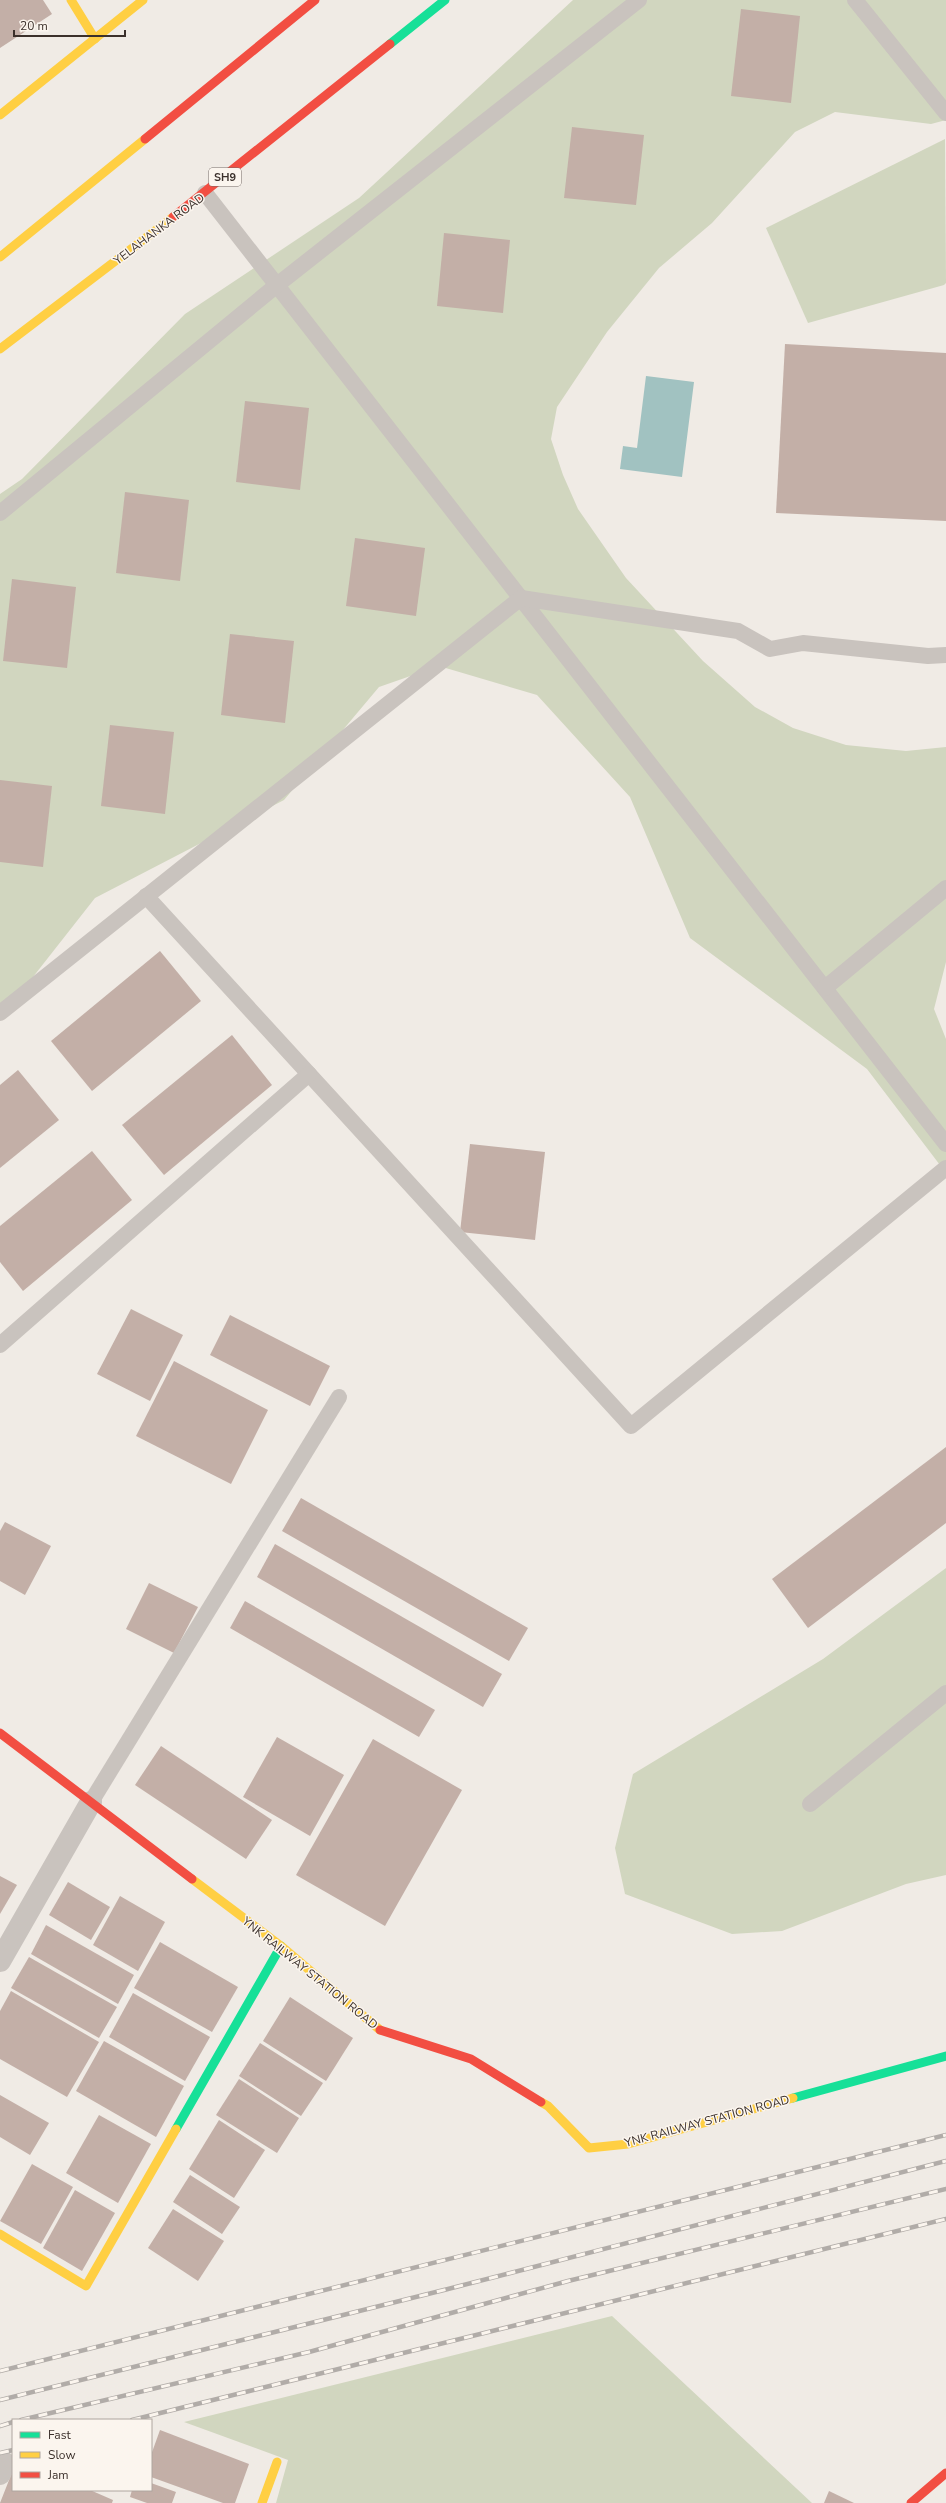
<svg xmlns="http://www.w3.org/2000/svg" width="946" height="2503" font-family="'Nunito Sans',sans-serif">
	<rect width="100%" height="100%" fill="#f0ebe5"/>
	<g fill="#d1d6bf">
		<polygon points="573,0 946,0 946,120 931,124 835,112 795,132 712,223 659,268 607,332 557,407 551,439 563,475 578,509 626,578 703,661 755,707 793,728 846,745 906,751 946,747 946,962 934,1009 946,1039 946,1173 867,1069 690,938 630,797 537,695 439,666 379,687 284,800 95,898 0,1019 0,494 22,479 185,314 359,198"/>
		<polygon points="945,139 946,283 944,285 808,323 766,228"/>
		<polygon points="946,1568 946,1875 906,1884 782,1931 732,1934 625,1894 615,1848 633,1774 823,1659"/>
		<polygon points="612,2316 812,2503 276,2503 288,2460 184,2422"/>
	</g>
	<polygon fill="#a1c2c1" points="646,376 694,382 682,477 620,469 623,446 637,448"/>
	<g fill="#c3afa7">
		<polygon points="0,0 43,0 52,14 0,48"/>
		<polygon points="741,9 800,16 791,103 731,96"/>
		<polygon points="572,127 644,135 636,205 564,198"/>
		<polygon points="444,233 510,240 503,313 437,306"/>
		<polygon points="785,344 946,353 946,521 776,513"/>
		<polygon points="245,401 309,408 300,490 236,482"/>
		<polygon points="125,492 189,500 180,581 116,573"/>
		<polygon points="355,538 425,548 416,616 346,606"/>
		<polygon points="12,579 76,587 67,668 3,661"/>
		<polygon points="230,634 294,641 285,723 221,715"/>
		<polygon points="110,725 174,732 165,814 101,806"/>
		<polygon points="0,780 52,786 43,867 0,862"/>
		<polygon points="160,951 201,1001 92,1091 51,1041"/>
		<polygon points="232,1035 272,1085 164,1175 122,1125"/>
		<polygon points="18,1070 59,1120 0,1168 0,1085"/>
		<polygon points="470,1144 545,1152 535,1240 460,1232"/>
		<polygon points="92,1151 132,1200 23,1291 0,1262 0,1226"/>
		<polygon points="131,1309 183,1335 150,1401 97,1374"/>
		<polygon points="230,1315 330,1366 310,1406 210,1355"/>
		<polygon points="174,1361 268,1410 231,1484 136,1436"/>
		<polygon points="946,1447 946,1523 808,1628 772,1579"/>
		<polygon points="301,1498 528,1628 509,1661 282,1531"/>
		<polygon points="5,1522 51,1546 25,1595 0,1581 0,1531"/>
		<polygon points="275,1544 502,1674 483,1707 257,1577"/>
		<polygon points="149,1583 198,1607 174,1653 126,1629"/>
		<polygon points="245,1601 435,1710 419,1737 230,1628"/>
		<polygon points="277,1737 344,1775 310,1836 243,1797"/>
		<polygon points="373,1739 462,1790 385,1926 296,1875"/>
		<polygon points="161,1746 272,1820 246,1859 135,1785"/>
		<polygon points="0,1876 17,1885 0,1914"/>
		<polygon points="68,1882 110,1907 91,1940 49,1915"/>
		<polygon points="120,1896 165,1922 138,1971 93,1945"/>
		<polygon points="46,1925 134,1975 118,2004 31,1954"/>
		<polygon points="160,1942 238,1987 212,2032 134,1988"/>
		<polygon points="29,1957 117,2007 99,2038 11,1988"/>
		<polygon points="11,1991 99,2042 67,2097 0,2059 0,2011"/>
		<polygon points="133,1993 210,2037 185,2081 109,2037"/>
		<polygon points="290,1997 353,2038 326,2081 263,2041"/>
		<polygon points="104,2041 184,2086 156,2137 76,2091"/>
		<polygon points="260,2043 323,2083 301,2116 239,2076"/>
		<polygon points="239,2079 299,2118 277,2153 216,2115"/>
		<polygon points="0,2095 49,2123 30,2155 0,2137"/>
		<polygon points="99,2115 151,2144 118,2203 66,2173"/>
		<polygon points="219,2120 265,2150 234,2198 189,2169"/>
		<polygon points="32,2164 73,2187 41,2244 0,2221"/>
		<polygon points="190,2175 240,2207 222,2234 173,2202"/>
		<polygon points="75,2190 115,2213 82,2271 43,2248"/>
		<polygon points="173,2209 224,2241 198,2281 148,2248"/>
		<polygon points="160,2430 249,2464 235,2503 223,2503 151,2477 151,2455"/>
		<polygon points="13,2470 13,2490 90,2490 113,2500 112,2503 0,2503"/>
		<polygon points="151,2483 176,2492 172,2503 147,2503 130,2497 132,2490 151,2490"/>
		<polygon points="829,2491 854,2503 824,2503"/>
	</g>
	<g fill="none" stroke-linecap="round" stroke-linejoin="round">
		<g stroke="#c9c3be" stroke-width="16">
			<polyline points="855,0 946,113"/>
			<polyline points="205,193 946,1144"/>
			<polyline points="0,513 277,285 639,0"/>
			<polyline points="146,896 631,1426 946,1168"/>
			<polyline points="825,988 946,888"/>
			<polyline points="0,1013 521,598 738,631 770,649 803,643 928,656 946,655"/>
			<polyline points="0,1345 309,1074"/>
			<polyline points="91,1802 339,1397"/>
			<polyline points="810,1804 946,1693"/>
		</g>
		<g stroke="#c9c3be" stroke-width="22">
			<polyline points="0,1961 91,1802"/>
			<polyline points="0,2474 5,2463"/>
		</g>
		<g stroke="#16e098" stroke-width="9">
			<polyline points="390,44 445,0"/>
			<polyline points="793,2098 946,2056"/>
			<polyline points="176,2129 281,1946"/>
		</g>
		<g stroke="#ffcf43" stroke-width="9">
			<polyline points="71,0 95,39"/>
			<polyline points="0,115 143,0"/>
			<polyline points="0,257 145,139"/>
			<polyline points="0,349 173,217"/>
			<polyline points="192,1879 281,1946 380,2030"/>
			<polyline points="541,2102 548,2106 589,2148 628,2144 793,2098"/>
			<polyline points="0,2234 86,2286 176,2129"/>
			<polyline points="262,2503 277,2462"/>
		</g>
		<g stroke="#f24e42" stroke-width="9">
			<polyline points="145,139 315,0"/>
			<polyline points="173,217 390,44"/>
			<polyline points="0,1733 192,1879"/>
			<polyline points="380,2030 471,2059 541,2102"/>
			<polyline points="911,2503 946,2473"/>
		</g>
		<g stroke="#b1aca8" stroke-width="4.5">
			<g id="rail">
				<polyline points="0,2371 946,2135"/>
				<polyline points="0,2400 448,2289 946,2161"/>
				<polyline points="21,2420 309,2352 568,2281 946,2189"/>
				<polyline points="132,2420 946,2219"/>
				<polyline points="0,2426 13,2422"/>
				<polyline points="0,2453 13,2450"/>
			</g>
		</g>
		<use href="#rail" stroke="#fbf5ee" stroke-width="3" stroke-dasharray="9" stroke-linecap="butt"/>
	</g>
	<g text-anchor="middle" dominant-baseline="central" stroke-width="3" stroke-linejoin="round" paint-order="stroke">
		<rect fill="#fbf5ee" stroke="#756b66" stroke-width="1" x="209" y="168" width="32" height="18" rx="3"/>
		<g font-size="11" font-weight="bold" fill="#3b302b">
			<text x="225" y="177">SH9</text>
		</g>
		<g font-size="12" fill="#3b302b" stroke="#fbf5ee">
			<text transform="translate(159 229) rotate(-37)">YELAHANKA ROAD</text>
			<text transform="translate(310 1973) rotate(39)">YNK RAILWAY STATION ROAD</text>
			<text transform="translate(707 2121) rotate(-15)">YNK RAILWAY STATION ROAD</text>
		</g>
	</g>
	<rect x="12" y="2419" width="140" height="72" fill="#fbf5ee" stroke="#aea6a0"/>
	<rect x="20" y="2432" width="20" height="6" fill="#16e098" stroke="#aea6a0"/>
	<text x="48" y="2439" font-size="12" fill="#3b302b">Fast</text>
	<rect x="20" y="2452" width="20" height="6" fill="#ffcf43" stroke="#aea6a0"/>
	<text x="48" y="2459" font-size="12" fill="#3b302b">Slow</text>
	<rect x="20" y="2472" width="20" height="6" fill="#f24e42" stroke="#aea6a0"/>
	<text x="48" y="2479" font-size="12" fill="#3b302b">Jam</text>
	<path d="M14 30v6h111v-6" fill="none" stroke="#3b302b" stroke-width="2"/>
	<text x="20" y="30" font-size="12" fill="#3b302b" stroke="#fbf5ee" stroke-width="3" paint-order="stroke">20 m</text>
</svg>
